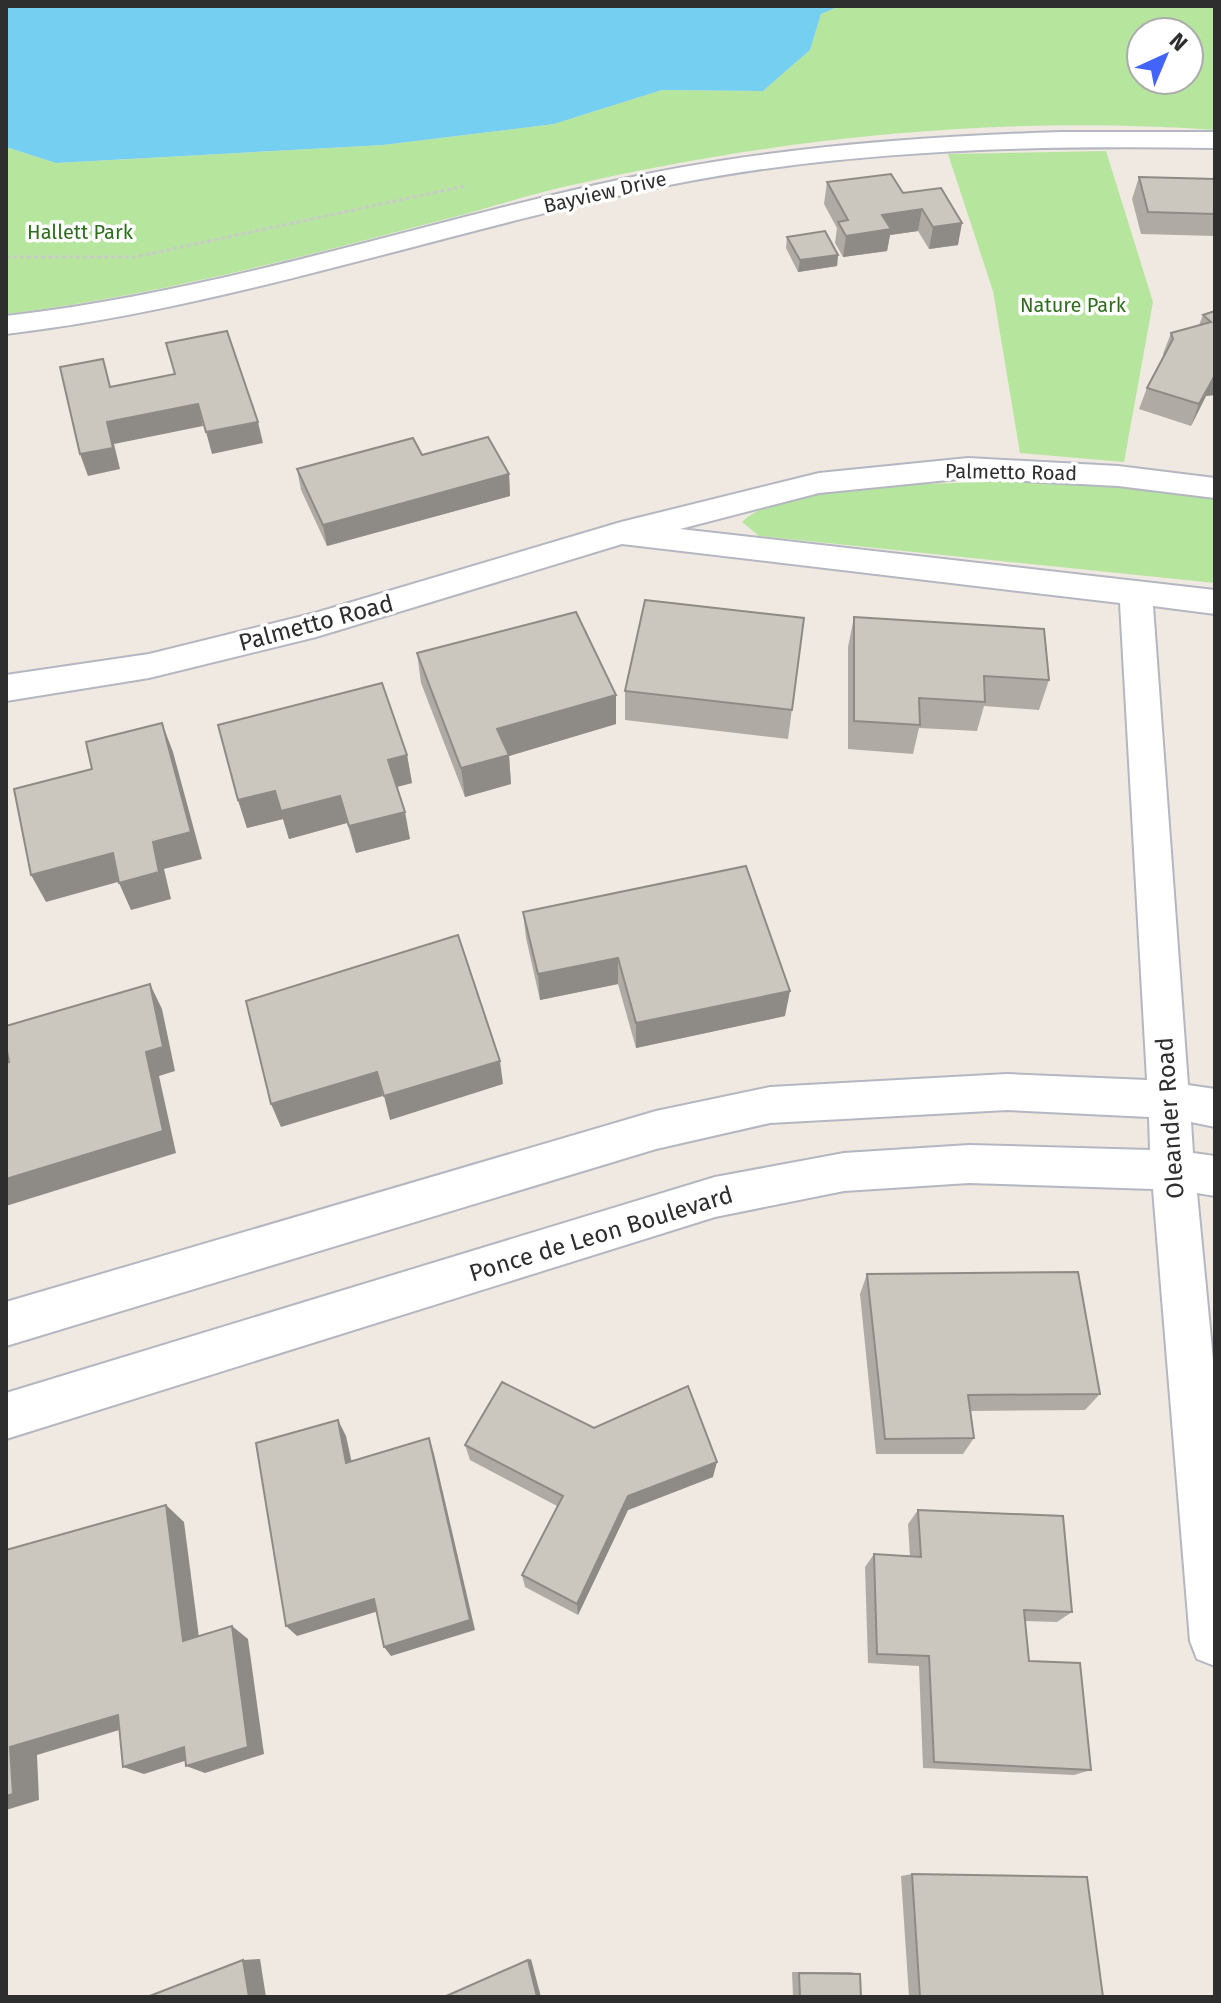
<svg xmlns="http://www.w3.org/2000/svg" width="1221" height="2003" font-family="'Fira Sans',sans-serif">
	<rect width="100%" height="100%" fill="#efe9e1"/>
	<g fill="#b6e59e" fill-rule="evenodd">
		<path d="M 840,6 L 1215,6 L 1215,130 C 1002,115 785,137 577,184 C 533,193 490,208 446,219 C 302,257 154,296 6,314 L 6,147 L 56,163 L 383,145 L 554,124 L 662,90 L 763,91 L 810,50 L 821,14 ZM 1141,32 L 1189,32 L 1189,80 L 1141,80 Z"/>
		<polygon points="1106,151 1153,302 1124,462 1020,453 993,291 948,154"/>
		<path d="M 1050,481 L 1159,487 L 1215,497 L 1215,583 L 759,536 L 742,522 C 778,481 991,482 1050,481 Z"/>
	</g>
	<polygon fill="#75cff0" points="6,6 840,6 821,14 810,50 763,91 662,90 554,124 383,145 56,163 6,147"/>
	<g fill="none" stroke-linecap="round" stroke-linejoin="round">
		<g stroke="#b4b7c1" stroke-width="4">
			<g id="minor">
				<path d="M 1061,132 L 1215,132 L 1215,148 C 1034,145 852,149 674,184 C 449,229 234,307 6,334 L 6,316 C 209,293 401,229 600,184 C 752,149 906,137 1061,132 Z"/>
				<polygon points="968,458 1118,466 1215,478 1215,498 1118,486 968,478 819,493 680,529 1215,590 1215,614 1153,606 1188,1085 1215,1089 1215,1127 1191,1122 1193,1153 1215,1156 1215,1196 1197,1193 1215,1381 1215,1666 1197,1659 1190,1641 1153,1189 969,1183 844,1191 715,1217 6,1439 6,1393 715,1177 844,1153 969,1145 1150,1150 1149,1117 1007,1110 770,1123 656,1149 6,1346 6,1302 656,1111 770,1087 1007,1074 1147,1080 1120,603 622,544 316,637 149,678 6,701 6,675 149,654 315,613 621,522 819,473"/>
			</g>
		</g>
		<polyline stroke="#c9c9c9" stroke-width="3" stroke-dasharray="4 3" stroke-linecap="butt" points="6,257 135,257 465,186"/>
		<use href="#minor" fill="#fff" fill-rule="evenodd"/>
	</g>
	<g fill="#afaba4">
		<polygon points="1139,177 1215,179 1215,236 1141,234 1132,199"/>
		<polygon points="827,182 903,193 941,188 958,245 929,249 918,231 890,235 887,251 843,257 835,243 837,228 824,204"/>
		<polygon points="787,237 838,255 837,266 798,272 786,248"/>
		<polygon points="1215,311 1215,395 1206,396 1191,426 1139,409 1147,388 1164,357 1163,354 1171,333 1199,325 1203,315"/>
		<polygon points="422,455 509,474 510,496 327,546 301,490 297,469"/>
		<polygon points="854,617 1049,680 1039,710 984,706 977,731 919,728 913,754 848,749 848,647"/>
		<polygon points="804,618 788,739 625,720 625,691"/>
		<polygon points="417,653 616,724 509,756 511,784 465,797 421,683"/>
		<polygon points="407,755 412,783 396,787 410,839 356,853 347,823 289,839 283,819 247,828 238,800"/>
		<polygon points="523,912 785,1016 636,1048 618,984 540,1000 526,938"/>
		<polygon points="867,1274 1100,1394 1085,1410 970,1411 974,1438 963,1454 876,1454 860,1294"/>
		<polygon points="594,1428 713,1477 628,1510 578,1615 525,1587 522,1575 557,1506 470,1460 465,1445"/>
		<polygon points="918,1510 1072,1612 1057,1622 1025,1621 1029,1661 1091,1770 1074,1775 923,1768 919,1666 868,1663 865,1567 874,1554 910,1557 908,1524"/>
		<polygon points="912,1874 1103,1997 909,1997 901,1876"/>
		<polygon points="792,1972 850,1972 860,1974 861,1997 793,1997"/>
	</g>
	<g fill="#8e8b86">
		<polygon points="922,209 918,231 890,235 887,251 843,257 846,236 882,215"/>
		<polygon points="962,223 958,245 929,249 933,227"/>
		<polygon points="838,255 837,266 798,272 800,260"/>
		<polygon points="1215,375 1215,395 1206,396 1191,426 1199,404"/>
		<polygon points="198,404 203,426 114,444 120,469 88,476 80,454 107,422"/>
		<polygon points="258,422 263,443 212,454 206,432"/>
		<polygon points="509,474 510,496 327,546 323,525"/>
		<polygon points="616,695 616,724 509,756 511,784 465,797 461,768 497,729"/>
		<polygon points="162,723 173,752 202,859 164,869 171,899 131,910 119,883"/>
		<polygon points="407,755 412,783 393,788 388,760"/>
		<polygon points="275,791 340,796 347,823 289,839 283,819 247,828 238,800"/>
		<polygon points="405,812 410,839 356,853 349,826"/>
		<polygon points="113,853 125,880 46,902 31,875"/>
		<polygon points="618,958 618,984 540,1000 538,974"/>
		<polygon points="150,984 162,1009 175,1071 159,1076 176,1153 6,1206 6,1179 146,1052"/>
		<polygon points="790,991 785,1016 636,1048 636,1023"/>
		<polygon points="500,1061 503,1084 390,1120 384,1096"/>
		<polygon points="377,1072 383,1096 281,1127 271,1104"/>
		<polygon points="338,1420 346,1436 355,1477 346,1463"/>
		<polygon points="429,1438 434,1454 475,1630 391,1656 384,1647"/>
		<polygon points="717,1462 713,1477 628,1510 578,1615 577,1604 628,1496"/>
		<polygon points="166,1505 184,1522 201,1653 183,1641"/>
		<polygon points="374,1599 382,1610 297,1636 286,1626"/>
		<polygon points="232,1626 248,1639 264,1754 205,1773 186,1766"/>
		<polygon points="118,1715 139,1724 37,1755 39,1800 6,1810 10,1747"/>
		<polygon points="184,1747 203,1755 144,1774 123,1767"/>
		<polygon points="260,1959 266,1997 249,1997 243,1960"/>
		<polygon points="531,1959 541,1997 537,1997 528,1960"/>
	</g>
	<g fill="#cbc7bf" stroke="#8e8b86" stroke-width="2">
		<polygon points="891,174 903,193 941,188 962,223 933,227 922,209 882,215 891,229 846,236 838,222 848,220 827,182"/>
		<polygon points="1139,177 1215,179 1215,214 1148,212"/>
		<polygon points="825,231 838,255 800,260 787,237"/>
		<polygon points="1215,311 1215,375 1199,404 1147,388 1173,339 1171,333 1211,322 1203,315"/>
		<polygon points="227,331 258,422 206,432 198,404 107,422 113,448 80,454 60,367 103,359 110,387 175,374 166,343"/>
		<polygon points="488,437 509,474 323,525 297,469 413,438 422,455"/>
		<polygon points="645,600 804,618 792,710 625,691"/>
		<polygon points="576,612 616,695 497,729 509,755 461,768 417,653"/>
		<polygon points="854,617 1044,629 1049,680 984,676 985,702 919,698 920,725 854,721"/>
		<polygon points="382,683 407,755 388,760 405,812 349,826 340,796 281,811 275,791 238,800 218,725"/>
		<polygon points="162,723 191,832 153,842 159,872 119,883 113,853 31,875 14,789 92,769 86,742"/>
		<polygon points="746,866 790,991 636,1023 618,958 538,974 523,912"/>
		<polygon points="458,935 500,1061 384,1096 377,1072 271,1104 246,1001"/>
		<polygon points="150,984 163,1047 146,1052 163,1131 6,1179 6,1063 9,1062 6,1045 6,1026"/>
		<polygon points="1078,1272 1100,1394 968,1395 974,1438 885,1439 867,1274"/>
		<polygon points="502,1382 594,1428 688,1386 717,1462 628,1496 577,1604 522,1575 563,1496 465,1445"/>
		<polygon points="338,1420 346,1463 429,1438 470,1620 384,1647 374,1599 286,1626 256,1443"/>
		<polygon points="166,1505 183,1641 232,1626 248,1747 186,1766 184,1747 123,1767 118,1715 10,1747 13,1794 6,1796 6,1550"/>
		<polygon points="918,1510 1063,1516 1072,1612 1024,1610 1029,1661 1080,1663 1091,1770 934,1762 929,1656 877,1654 874,1554 921,1557"/>
		<polygon points="912,1874 1087,1877 1103,1997 920,1997"/>
		<polygon points="243,1960 249,1997 147,1997"/>
		<polygon points="528,1960 537,1997 444,1997"/>
		<polygon points="799,1973 860,1974 861,1997 800,1997"/>
	</g>
	<g text-anchor="middle" dominant-baseline="central" stroke-width="7" stroke-linejoin="round" paint-order="stroke">
		<g font-size="20" fill="#2e2e2e" stroke="#fff">
			<text transform="translate(605 192) rotate(-13)">Bayview Drive</text>
			<text transform="translate(1011 472) rotate(1)">Palmetto Road</text>
		</g>
		<g font-size="20" fill="#2c6e1b" stroke="#fff">
			<text x="80" y="232">Hallett Park</text>
			<text x="1073" y="305">Nature Park</text>
		</g>
		<g font-size="24" fill="#2e2e2e" stroke="#fff">
			<text transform="translate(316 623) rotate(-15)">Palmetto Road</text>
			<text transform="translate(1170 1118) rotate(-94)">Oleander Road</text>
			<text transform="translate(601 1234) rotate(-17)">Ponce de Leon Boulevard</text>
		</g>
	</g>
	<rect width="1221" height="2003" fill="none" stroke="#2e2e2e" stroke-width="16"/>
	<g transform="translate(1165 56) rotate(44)"><circle r="38" fill="#ffffff" stroke="#ababab" stroke-width="2"/>
	<path d="M0-6L14 30L0 20L-14 30Z" fill="#4264fb"/>
	<text y="-12" font-size="22" font-weight="bold" text-anchor="middle" fill="#2e2e2e">N</text>
	</g>
</svg>
